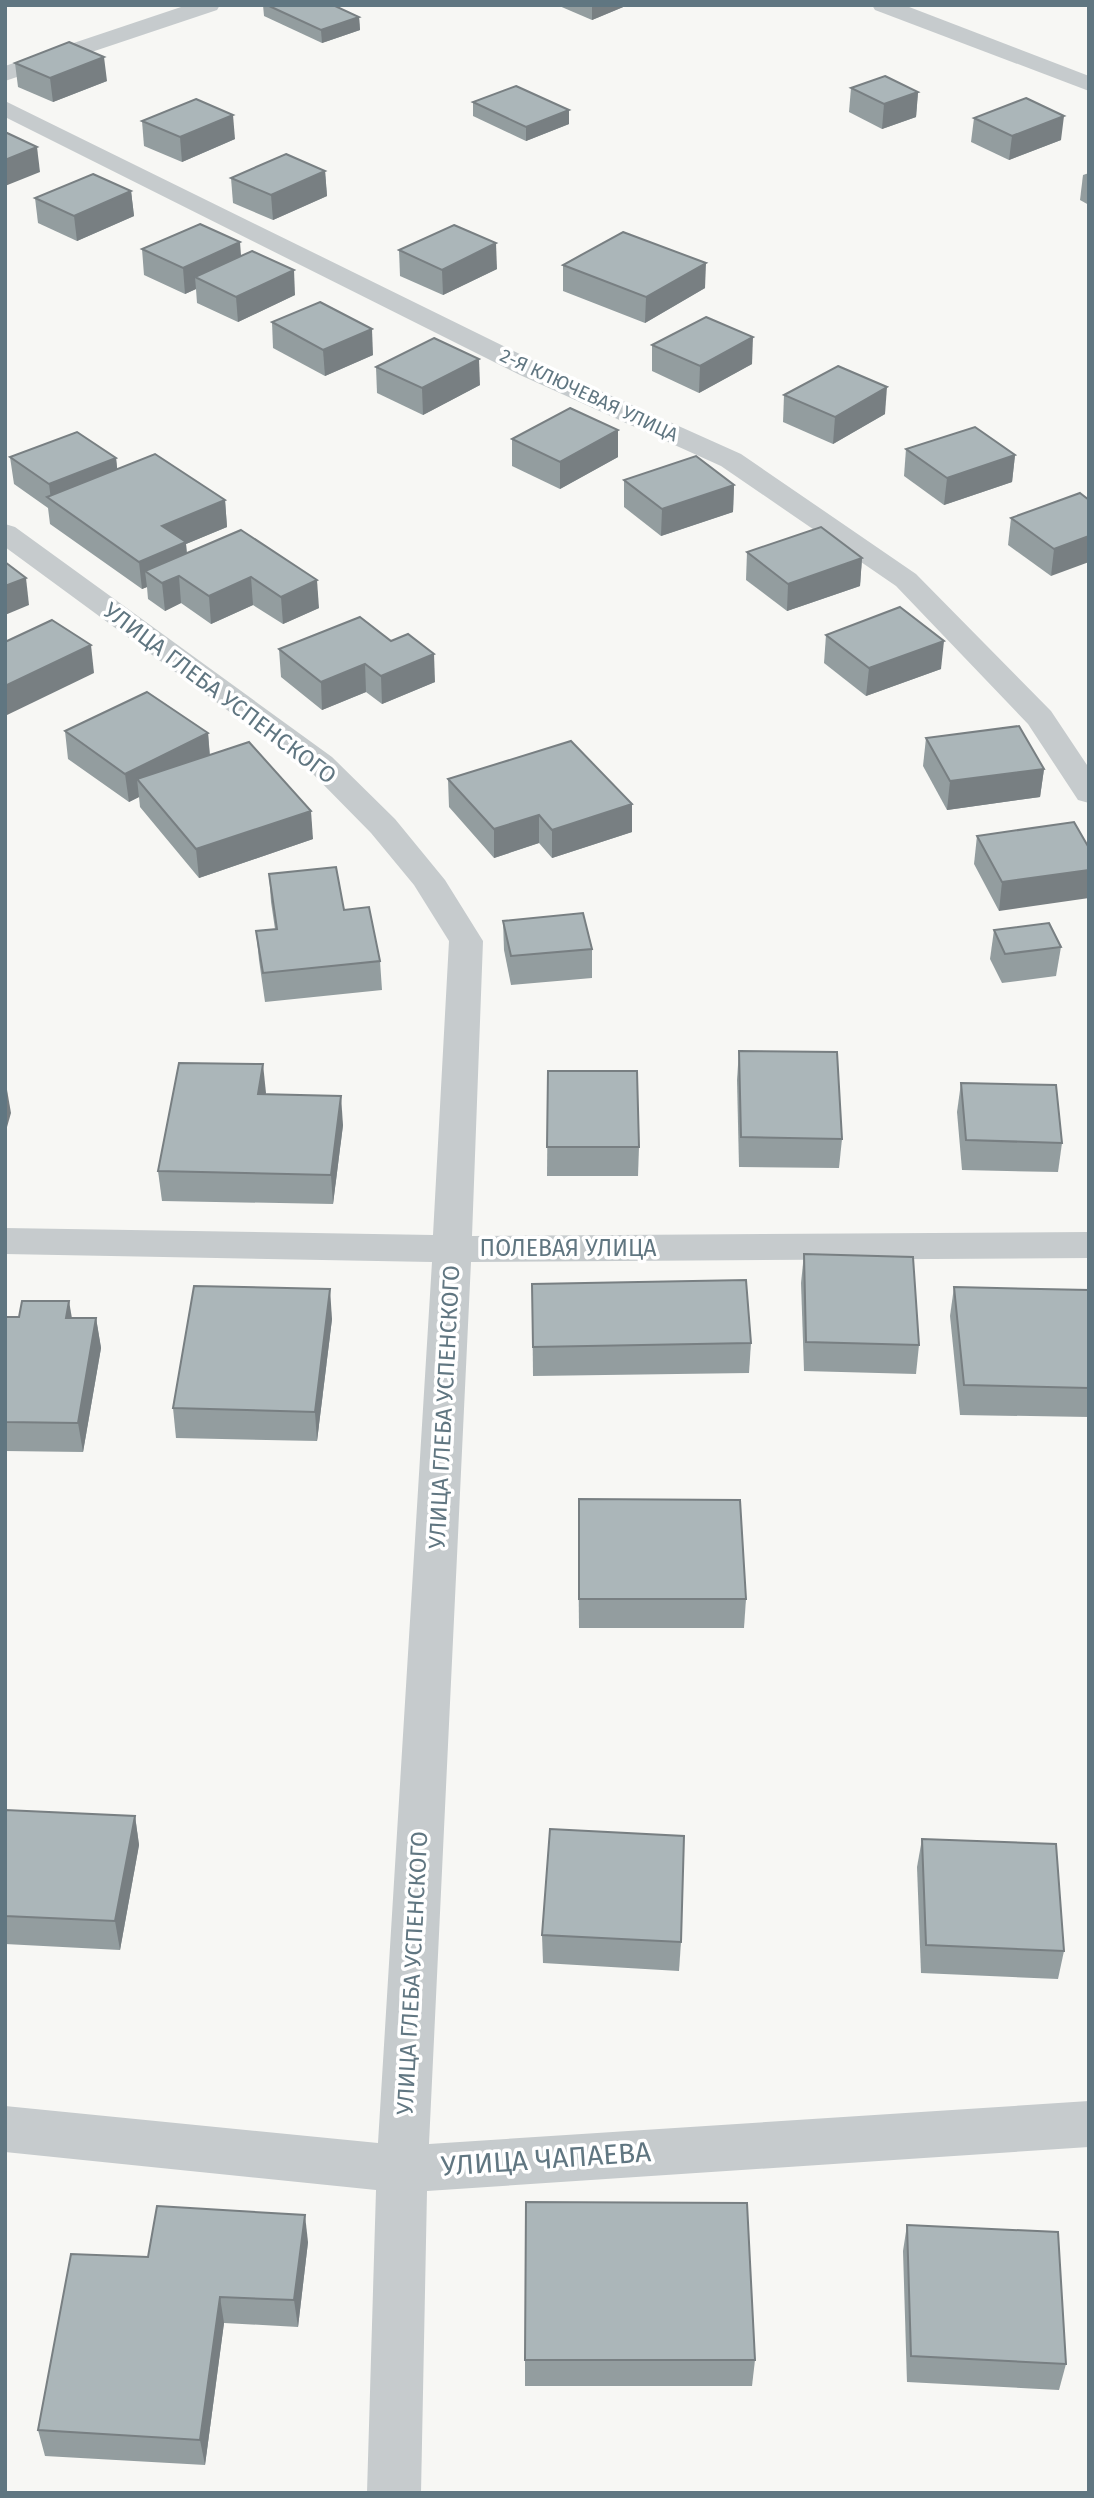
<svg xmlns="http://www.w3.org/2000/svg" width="1094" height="2498" font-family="'Fira Sans',sans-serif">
	<rect width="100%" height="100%" fill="#f7f7f4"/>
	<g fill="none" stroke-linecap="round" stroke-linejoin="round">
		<g fill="#c6cbcd" fill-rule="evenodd">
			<polygon points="187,5 220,5 217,10 5,81 5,66"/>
			<polygon points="872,5 904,5 1089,76 1089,91 875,10"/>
			<polygon points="5,101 538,363 741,454 916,574 1051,711 1089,768 1089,803 1078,800 1028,724 896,586 721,466 520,375 5,117"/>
		</g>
		<polygon fill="#c6cbcd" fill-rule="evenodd" points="5,524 15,527 332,757 395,819 445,880 483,941 472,1236 1089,1232 1089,1258 471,1262 429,2144 1089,2101 1089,2147 427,2191 421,2493 367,2493 376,2190 5,2152 5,2106 378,2143 432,1262 5,1254 5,1228 433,1235 449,941 414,885 371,833 310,771 5,547"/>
	</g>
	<g fill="#939d9f">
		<polygon points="263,5 333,5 359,17 360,30 322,43 264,16"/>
		<polygon points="557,5 628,5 592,20"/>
		<polygon points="15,63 107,81 53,102 18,87"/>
		<polygon points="851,88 918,92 916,117 882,129 849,112"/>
		<polygon points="473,102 569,110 569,124 526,141 473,116"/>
		<polygon points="974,118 1061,140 1009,160 971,142"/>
		<polygon points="142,121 235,139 182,162 144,146"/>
		<polygon points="325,171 327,196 273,220 233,203 231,178"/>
		<polygon points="1089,173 1089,205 1080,200 1083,175"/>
		<polygon points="131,191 134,216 77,241 38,223 35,198"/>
		<polygon points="142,249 241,256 295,295 238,322 197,303 196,289 185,294 144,275"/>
		<polygon points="399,250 497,269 443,295 400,276"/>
		<polygon points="563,265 705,288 645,323 563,291"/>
		<polygon points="272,322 373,355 325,376 273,348"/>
		<polygon points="652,345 752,364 699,393 652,371"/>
		<polygon points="376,367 480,385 423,415 377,393"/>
		<polygon points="784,395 885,414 833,444 783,422"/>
		<polygon points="512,439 618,457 560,489 512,466"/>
		<polygon points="906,449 1015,455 1012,482 944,505 904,476"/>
		<polygon points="10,457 116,458 117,469 225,500 227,527 186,544 187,554 241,530 319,608 283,624 253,605 211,624 181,603 165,611 148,599 147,587 142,589 50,524 48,508 14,484"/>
		<polygon points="624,480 734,485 733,512 661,536 624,507"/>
		<polygon points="1080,493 1051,576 1008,545 1011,518"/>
		<polygon points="747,552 862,558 860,586 787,611 746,580"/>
		<polygon points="826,635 941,669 866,696 824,663"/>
		<polygon points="391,641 435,682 382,704 366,692 322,710 281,677 279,649"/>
		<polygon points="65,731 208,733 210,755 313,839 199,878 140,807 139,797 129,802 68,759"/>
		<polygon points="926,738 1044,769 1040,797 947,810 923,766"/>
		<polygon points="448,779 632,804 632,832 552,858 539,843 494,858 449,807"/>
		<polygon points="1074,822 999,911 974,864 977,836"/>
		<polygon points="269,874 344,910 380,961 382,990 265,1002 259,960 256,931 275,929 271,902"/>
		<polygon points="503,921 592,949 592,978 511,985 504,950"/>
		<polygon points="994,930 1061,947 1056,976 1002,983 990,959"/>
		<polygon points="739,1051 842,1139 839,1168 739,1167 737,1080"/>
		<polygon points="548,1071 639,1147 638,1176 547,1176"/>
		<polygon points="961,1083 1062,1143 1058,1172 962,1170 957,1112"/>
		<polygon points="266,1095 343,1125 333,1204 162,1201 158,1171"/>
		<polygon points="804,1254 919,1345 916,1374 804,1371 801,1283"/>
		<polygon points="532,1284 751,1343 749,1373 533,1376"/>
		<polygon points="954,1287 1089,1290 1089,1417 960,1415 950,1316"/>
		<polygon points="5,1317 96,1318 101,1348 83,1452 5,1451"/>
		<polygon points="332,1319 317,1441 176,1438 173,1408"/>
		<polygon points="578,1529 746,1599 744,1628 579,1628"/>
		<polygon points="5,1810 135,1816 139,1845 120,1950 5,1944"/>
		<polygon points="922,1839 1064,1951 1058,1979 921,1973 917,1867"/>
		<polygon points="542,1935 681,1942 679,1971 543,1963"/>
		<polygon points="907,2225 1066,2364 1059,2390 907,2382 903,2251"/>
		<polygon points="308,2242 298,2327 224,2323 205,2465 45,2456 38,2430 148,2257"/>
		<polygon points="525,2360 755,2360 752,2386 525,2386"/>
	</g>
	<g fill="#787f82">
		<polygon points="592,5 628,5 592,20"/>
		<polygon points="359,17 360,30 322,43 321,30"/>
		<polygon points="104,57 107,81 53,102 50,78"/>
		<polygon points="918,92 916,117 882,129 884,104"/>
		<polygon points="569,110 569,124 526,141 526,127"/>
		<polygon points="233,115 235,139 182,162 180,137"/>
		<polygon points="1064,116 1061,140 1009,160 1012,136"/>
		<polygon points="37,147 40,172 5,186 5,160"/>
		<polygon points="325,171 327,196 273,220 271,195"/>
		<polygon points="131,191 134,216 77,241 74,216"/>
		<polygon points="240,242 242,268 195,277 196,289 185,294 183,268"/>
		<polygon points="496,243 497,269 443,295 442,270"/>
		<polygon points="706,263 705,288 645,323 646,297"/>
		<polygon points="294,270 295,295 238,322 236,297"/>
		<polygon points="372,329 373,355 325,376 323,350"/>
		<polygon points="753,337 752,364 699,393 700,366"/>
		<polygon points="479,359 480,385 423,415 422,388"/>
		<polygon points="887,387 885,414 833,444 835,417"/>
		<polygon points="618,430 618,457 560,489 560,462"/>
		<polygon points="1015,455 1012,482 944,505 947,478"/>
		<polygon points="116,458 119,485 51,500 49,484"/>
		<polygon points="734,485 733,512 661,536 662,509"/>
		<polygon points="225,500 227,527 186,544 188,570 145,571 147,587 142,589 139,562 162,526"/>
		<polygon points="1089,536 1089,562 1051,576 1054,549"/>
		<polygon points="862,558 860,586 787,611 788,584"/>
		<polygon points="179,576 181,603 165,611 162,583"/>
		<polygon points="251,577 253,605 211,624 209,596"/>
		<polygon points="26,578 29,605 5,615 5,586"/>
		<polygon points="317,580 319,608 283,624 281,597"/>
		<polygon points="944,641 941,669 866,696 869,668"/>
		<polygon points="91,645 94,673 5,716 5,686"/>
		<polygon points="434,654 435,682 382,704 381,676"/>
		<polygon points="365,664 366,692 322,710 321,682"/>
		<polygon points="208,733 210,761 137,779 139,797 129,802 125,774"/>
		<polygon points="1044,769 1040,797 947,810 950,781"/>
		<polygon points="632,804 632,832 552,858 552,830"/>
		<polygon points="311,811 313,839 199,878 196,849"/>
		<polygon points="539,815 539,843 494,858 494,829"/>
		<polygon points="1089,870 1089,898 999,911 1002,882"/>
		<polygon points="263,1064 266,1093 261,1124 258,1094"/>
		<polygon points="6,1084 11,1113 5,1134 5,1088"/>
		<polygon points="341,1096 343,1125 333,1204 331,1175"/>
		<polygon points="330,1289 332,1319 317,1441 315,1412"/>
		<polygon points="69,1301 74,1330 66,1318"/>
		<polygon points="96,1318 101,1348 83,1452 78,1423"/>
		<polygon points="135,1816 139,1845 120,1950 115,1921"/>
		<polygon points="305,2215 308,2242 298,2327 294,2300"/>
		<polygon points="220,2297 224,2323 205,2465 200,2440"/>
	</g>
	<g fill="#abb6b9" stroke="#787f82" stroke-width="2">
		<polygon points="267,5 333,5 359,17 321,30"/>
		<polygon points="69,42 104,57 50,78 15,63"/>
		<polygon points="885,76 918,92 884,104 851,88"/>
		<polygon points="516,86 569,110 526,127 473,102"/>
		<polygon points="1026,98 1064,116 1012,136 974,118"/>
		<polygon points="196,99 233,115 180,137 142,121"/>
		<polygon points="5,132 37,147 5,160"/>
		<polygon points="286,154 325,171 271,195 231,178"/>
		<polygon points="93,174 131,191 74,216 35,198"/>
		<polygon points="200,224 240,242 183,268 142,249"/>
		<polygon points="454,225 496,243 442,270 399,250"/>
		<polygon points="623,232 706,263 646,297 563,265"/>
		<polygon points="252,251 294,270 236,297 195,277"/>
		<polygon points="320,302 372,329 323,350 272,322"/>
		<polygon points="706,317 753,337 700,366 652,345"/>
		<polygon points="434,338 479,359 422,388 376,367"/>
		<polygon points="838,366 887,387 835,417 784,395"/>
		<polygon points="570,408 618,430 560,462 512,439"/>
		<polygon points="975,427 1015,455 947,478 906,449"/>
		<polygon points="77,432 116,458 49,484 10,457"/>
		<polygon points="155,454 225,500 162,526 186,542 139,562 47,497"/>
		<polygon points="696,456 734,485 662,509 624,480"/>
		<polygon points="1080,493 1089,500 1089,536 1054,549 1011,518"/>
		<polygon points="821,527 862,558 788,584 747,552"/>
		<polygon points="241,530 317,580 281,597 251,577 209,596 179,576 162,583 145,571"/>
		<polygon points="5,562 26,578 5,586"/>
		<polygon points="900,607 944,641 869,668 826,635"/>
		<polygon points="360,617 391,641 408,634 434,654 381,676 365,664 321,682 279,649"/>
		<polygon points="52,620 91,645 5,686 5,642"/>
		<polygon points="147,692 208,733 125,774 65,731"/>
		<polygon points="1019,726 1044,769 950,781 926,738"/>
		<polygon points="571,741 632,804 552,830 539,815 494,829 448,779"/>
		<polygon points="249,742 311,811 196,849 137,779"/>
		<polygon points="1074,822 1089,848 1089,870 1002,882 977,836"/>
		<polygon points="336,867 344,910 369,907 380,961 263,973 256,931 277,929 269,874"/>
		<polygon points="583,913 592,949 511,956 503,921"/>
		<polygon points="1049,923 1061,947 1005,954 994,930"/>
		<polygon points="739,1051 837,1052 842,1139 741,1137"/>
		<polygon points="179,1063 263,1064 258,1094 341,1096 331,1175 158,1171"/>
		<polygon points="548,1071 637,1071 639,1147 547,1147"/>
		<polygon points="961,1083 1056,1085 1062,1143 966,1140"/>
		<polygon points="804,1254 913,1257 919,1345 806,1342"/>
		<polygon points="746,1280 751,1343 533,1347 532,1284"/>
		<polygon points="194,1286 330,1289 315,1412 173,1408"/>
		<polygon points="954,1287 1089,1290 1089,1388 964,1385"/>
		<polygon points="22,1301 69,1301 66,1318 96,1318 78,1423 5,1422 5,1317 19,1317"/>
		<polygon points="579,1499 740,1500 746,1599 579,1599"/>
		<polygon points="5,1810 135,1816 115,1921 5,1916"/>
		<polygon points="550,1829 684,1836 681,1942 542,1935"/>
		<polygon points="922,1839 1056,1844 1064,1951 926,1945"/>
		<polygon points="526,2202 747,2203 755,2360 525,2360"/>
		<polygon points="157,2206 305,2215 294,2300 220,2297 200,2440 38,2430 71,2254 148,2257"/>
		<polygon points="907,2225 1058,2232 1066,2364 911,2356"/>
	</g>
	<g text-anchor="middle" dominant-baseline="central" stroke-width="7" stroke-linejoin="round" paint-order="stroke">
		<g font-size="19" fill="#607681" stroke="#fff">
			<text transform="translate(589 395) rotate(25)">2-Я КЛЮЧЕВАЯ УЛИЦА</text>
		</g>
		<g font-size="23" fill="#607681" stroke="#fff">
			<text transform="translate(220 693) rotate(37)">УЛИЦА ГЛЕБА УСПЕНСКОГО</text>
			<text x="568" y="1248">ПОЛЕВАЯ УЛИЦА</text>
			<text transform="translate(444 1407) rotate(-87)">УЛИЦА ГЛЕБА УСПЕНСКОГО</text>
			<text transform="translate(412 1973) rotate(-87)">УЛИЦА ГЛЕБА УСПЕНСКОГО</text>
		</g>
		<g font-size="28" fill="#607681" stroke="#fff">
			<text transform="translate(546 2159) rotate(-4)">УЛИЦА ЧАПАЕВА</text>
		</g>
	</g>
	<rect width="1094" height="2498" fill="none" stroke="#607681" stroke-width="14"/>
</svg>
